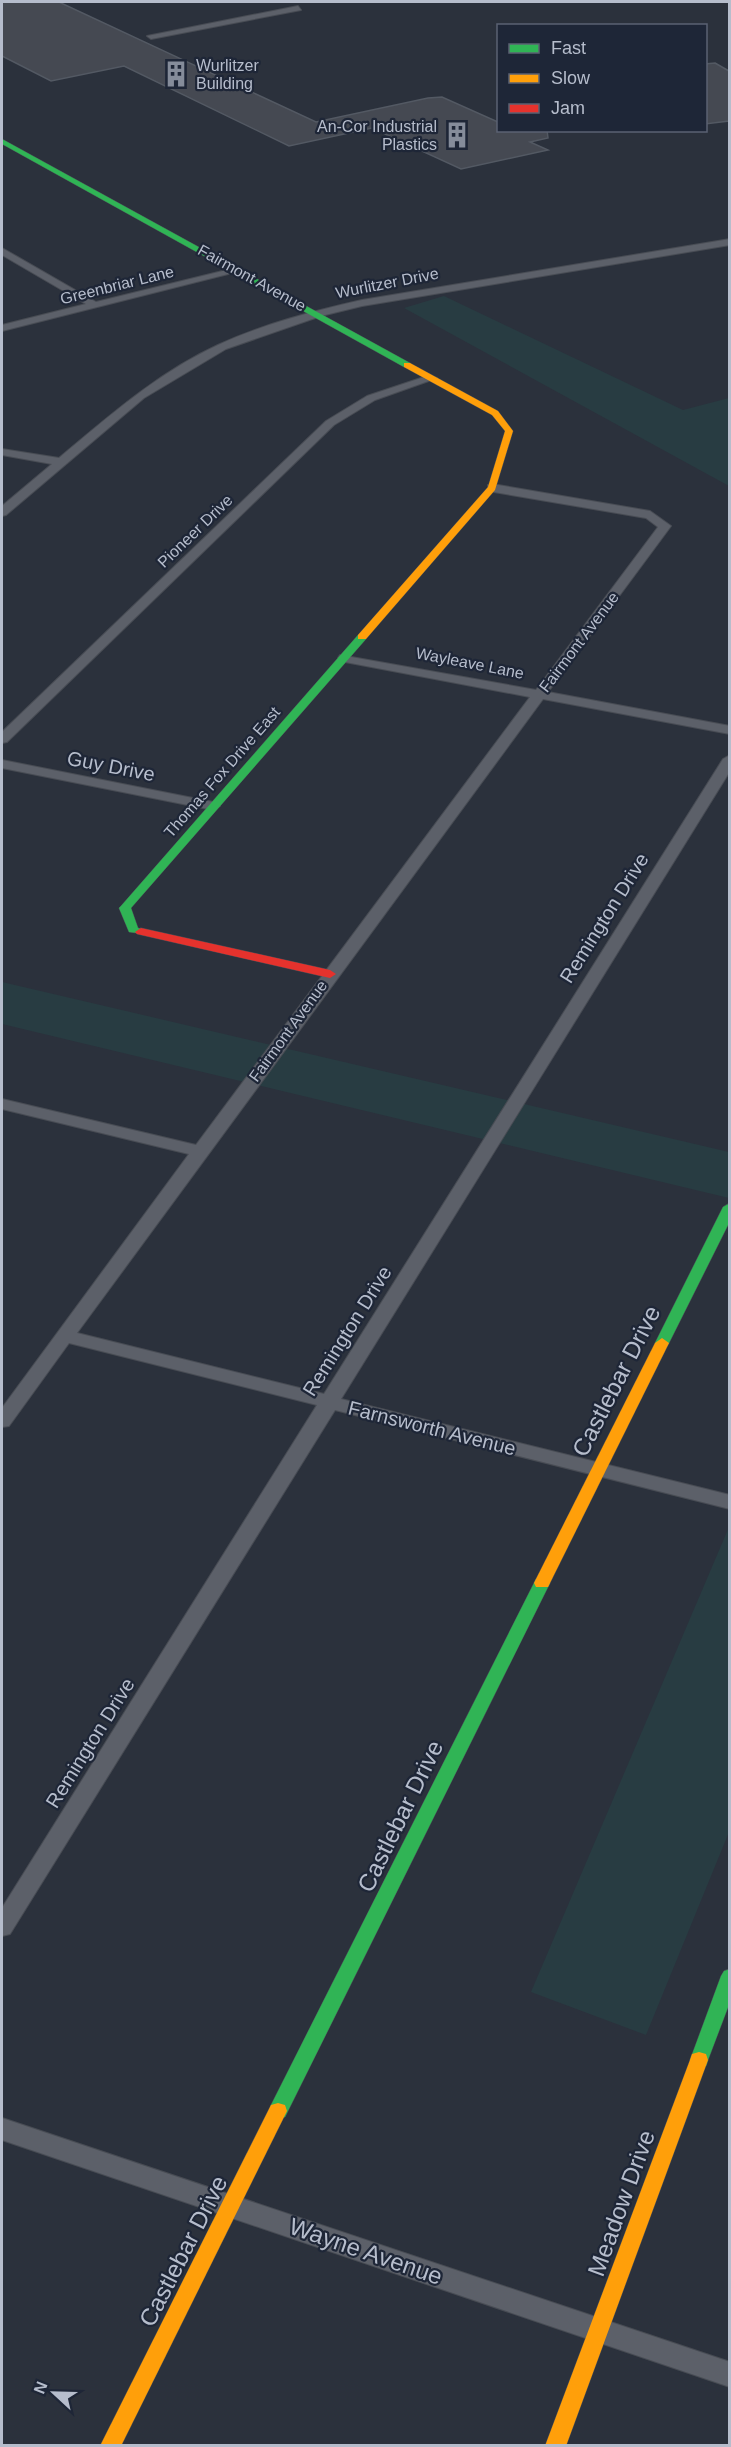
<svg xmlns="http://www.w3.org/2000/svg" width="731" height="2447" font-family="Arial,sans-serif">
	<rect width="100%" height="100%" fill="#2b313c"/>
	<g fill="#283c42">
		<polygon points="444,296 683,410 729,398 729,486 404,308"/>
		<polygon points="2,982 729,1152 729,1198 2,1024"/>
		<polygon points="729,1527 729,1832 646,2035 531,1992"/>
	</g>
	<g fill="#454952" stroke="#535963" stroke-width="1.5">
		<polygon points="2,2 59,2 316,122 428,98 442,97 498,122 498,130 547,130 548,138 530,142 548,150 461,169 372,128 289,146 124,66 51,81 2,56"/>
		<polygon points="715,63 729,71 729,121 705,124 705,64"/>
	</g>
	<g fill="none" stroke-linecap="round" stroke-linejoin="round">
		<g stroke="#484c54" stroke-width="2">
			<g id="street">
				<polygon points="298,6 301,10 151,39 147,36"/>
				<path d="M 730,239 L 730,245 L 362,306 L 321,316 L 226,349 L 144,398 L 6,515 L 2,516 L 2,506 L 52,464 L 2,455 L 2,449 L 59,458 C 109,416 159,372 218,345 C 263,324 314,311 362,300 Z"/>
				<polygon points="2,248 96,302 239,267 244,270 2,331 2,325 86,304 2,255"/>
				<polygon points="427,376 437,378 375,400 334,425 7,742 2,743 2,732 326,421 367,396"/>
				<polygon points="492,484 650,511 671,526 548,692 730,726 730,734 543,699 77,1333 324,1394 723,759 730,755 730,771 341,1399 730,1495 730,1509 335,1410 10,1934 2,1936 2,1908 317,1405 69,1343 9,1426 2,1427 2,1408 189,1154 2,1109 2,1099 196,1145 530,697 345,662 338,658 340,655 536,690 658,527 646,518 488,491 488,485"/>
				<polygon points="2,760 213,802 220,806 213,810 2,768"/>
				<polygon points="2,2118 730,2362 730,2387 2,2140"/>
			</g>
		</g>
		<g stroke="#484c54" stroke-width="1">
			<g id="fast">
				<polygon points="2,139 410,363 411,365 404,367 2,144"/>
				<polygon points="362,634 366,635 366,639 131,908 138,928 145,930 147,932 145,934 129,932 119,908 121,906 358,635"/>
				<polygon points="730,1203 730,1221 669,1343 667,1346 657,1346 655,1343 723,1207"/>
				<polygon points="542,1577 548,1579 550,1583 285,2117 278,2119 271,2117 269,2111 271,2105 534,1583 536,1579"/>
				<polygon points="730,1969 730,2002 708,2060 706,2066 699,2068 692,2066 690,2060 721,1976 724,1971"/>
			</g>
		</g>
		<g stroke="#484c54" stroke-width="1">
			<g id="slow">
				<polygon points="404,363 410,363 498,411 513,431 495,490 366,639 358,639 358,635 488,487 505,431 492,415 404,367"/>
				<polygon points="662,1338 669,1343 550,1583 548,1587 536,1587 534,1583 655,1343"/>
				<polygon points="699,2052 706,2054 708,2060 566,2446 545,2446 690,2060 692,2054"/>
				<polygon points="278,2103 285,2105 287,2111 121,2446 100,2446 271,2105"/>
			</g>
		</g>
		<g stroke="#484c54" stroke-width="1">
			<polygon id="jam" points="141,928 330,970 336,974 330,978 137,934 135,932"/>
		</g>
		<use href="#street" fill="#5c6069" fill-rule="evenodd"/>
		<use href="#fast" fill="#30b455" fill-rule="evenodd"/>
		<use href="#slow" fill="#ff9f0a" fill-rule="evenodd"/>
		<use href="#jam" fill="#e5322d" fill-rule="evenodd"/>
	</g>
	<defs>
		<g id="building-bare" transform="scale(2.07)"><path d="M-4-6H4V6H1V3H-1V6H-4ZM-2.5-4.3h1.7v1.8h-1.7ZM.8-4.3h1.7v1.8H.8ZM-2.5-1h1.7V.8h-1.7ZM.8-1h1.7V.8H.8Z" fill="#858c9a" stroke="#1e2637" stroke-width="2.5" paint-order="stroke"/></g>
	</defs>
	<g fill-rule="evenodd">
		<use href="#building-bare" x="176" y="74"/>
		<use href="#building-bare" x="457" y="135"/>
	</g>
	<g text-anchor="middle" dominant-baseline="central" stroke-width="4.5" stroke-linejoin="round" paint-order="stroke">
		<g font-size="16" fill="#b6bdcc" stroke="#1e2637" text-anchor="start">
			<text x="196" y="65">Wurlitzer<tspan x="196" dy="18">Building</tspan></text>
			<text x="437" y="126" text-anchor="end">An-Cor Industrial<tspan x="437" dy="18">Plastics</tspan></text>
		</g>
		<g font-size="16" fill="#b6bdcc" stroke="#1e2637">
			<text transform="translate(252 278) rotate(29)">Fairmont Avenue</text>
			<text transform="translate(387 283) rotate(-11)">Wurlitzer Drive</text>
			<text transform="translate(117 285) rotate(-14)">Greenbriar Lane</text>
			<text transform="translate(195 531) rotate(-44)">Pioneer Drive</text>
			<text transform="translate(579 642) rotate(-53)">Fairmont Avenue</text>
			<text transform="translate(470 663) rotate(11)">Wayleave Lane</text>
			<text transform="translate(222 772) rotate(-49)">Thomas Fox Drive East</text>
			<text transform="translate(288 1031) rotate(-54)">Fairmont Avenue</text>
		</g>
		<g font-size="20" fill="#b6bdcc" stroke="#1e2637">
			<text transform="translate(111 766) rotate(11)">Guy Drive</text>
			<text transform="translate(604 918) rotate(-58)">Remington Drive</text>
			<text transform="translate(347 1331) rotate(-58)">Remington Drive</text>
			<text transform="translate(432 1428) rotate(14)">Farnsworth Avenue</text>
			<text transform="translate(90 1743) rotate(-58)">Remington Drive</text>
		</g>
		<g font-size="24" fill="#b6bdcc" stroke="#1e2637">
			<text transform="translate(616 1381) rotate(-63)">Castlebar Drive</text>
			<text transform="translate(400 1816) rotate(-64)">Castlebar Drive</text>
			<text transform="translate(621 2203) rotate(-70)">Meadow Drive</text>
			<text transform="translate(183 2251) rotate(-63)">Castlebar Drive</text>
			<text transform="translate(366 2251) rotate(19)">Wayne Avenue</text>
		</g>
	</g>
	<rect width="731" height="2447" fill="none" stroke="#b6bdcc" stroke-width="6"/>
	<rect x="497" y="24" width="210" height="108" fill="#1e2637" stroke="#5b6273" stroke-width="1.5"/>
	<rect x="509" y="44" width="30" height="9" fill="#30b455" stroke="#5b6273" stroke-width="1.5"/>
	<text x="551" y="54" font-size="18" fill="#b6bdcc">Fast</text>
	<rect x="509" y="74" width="30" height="9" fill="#ff9f0a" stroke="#5b6273" stroke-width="1.5"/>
	<text x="551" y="84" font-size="18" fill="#b6bdcc">Slow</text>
	<rect x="509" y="104" width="30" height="9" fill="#e5322d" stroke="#5b6273" stroke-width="1.5"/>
	<text x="551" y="114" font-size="18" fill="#b6bdcc">Jam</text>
	<g transform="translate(54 2393) rotate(292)" stroke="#1e2637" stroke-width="4.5" paint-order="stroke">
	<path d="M0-4.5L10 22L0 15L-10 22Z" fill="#b6bdcc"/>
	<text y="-9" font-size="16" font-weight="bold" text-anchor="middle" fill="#b6bdcc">N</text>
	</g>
</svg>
